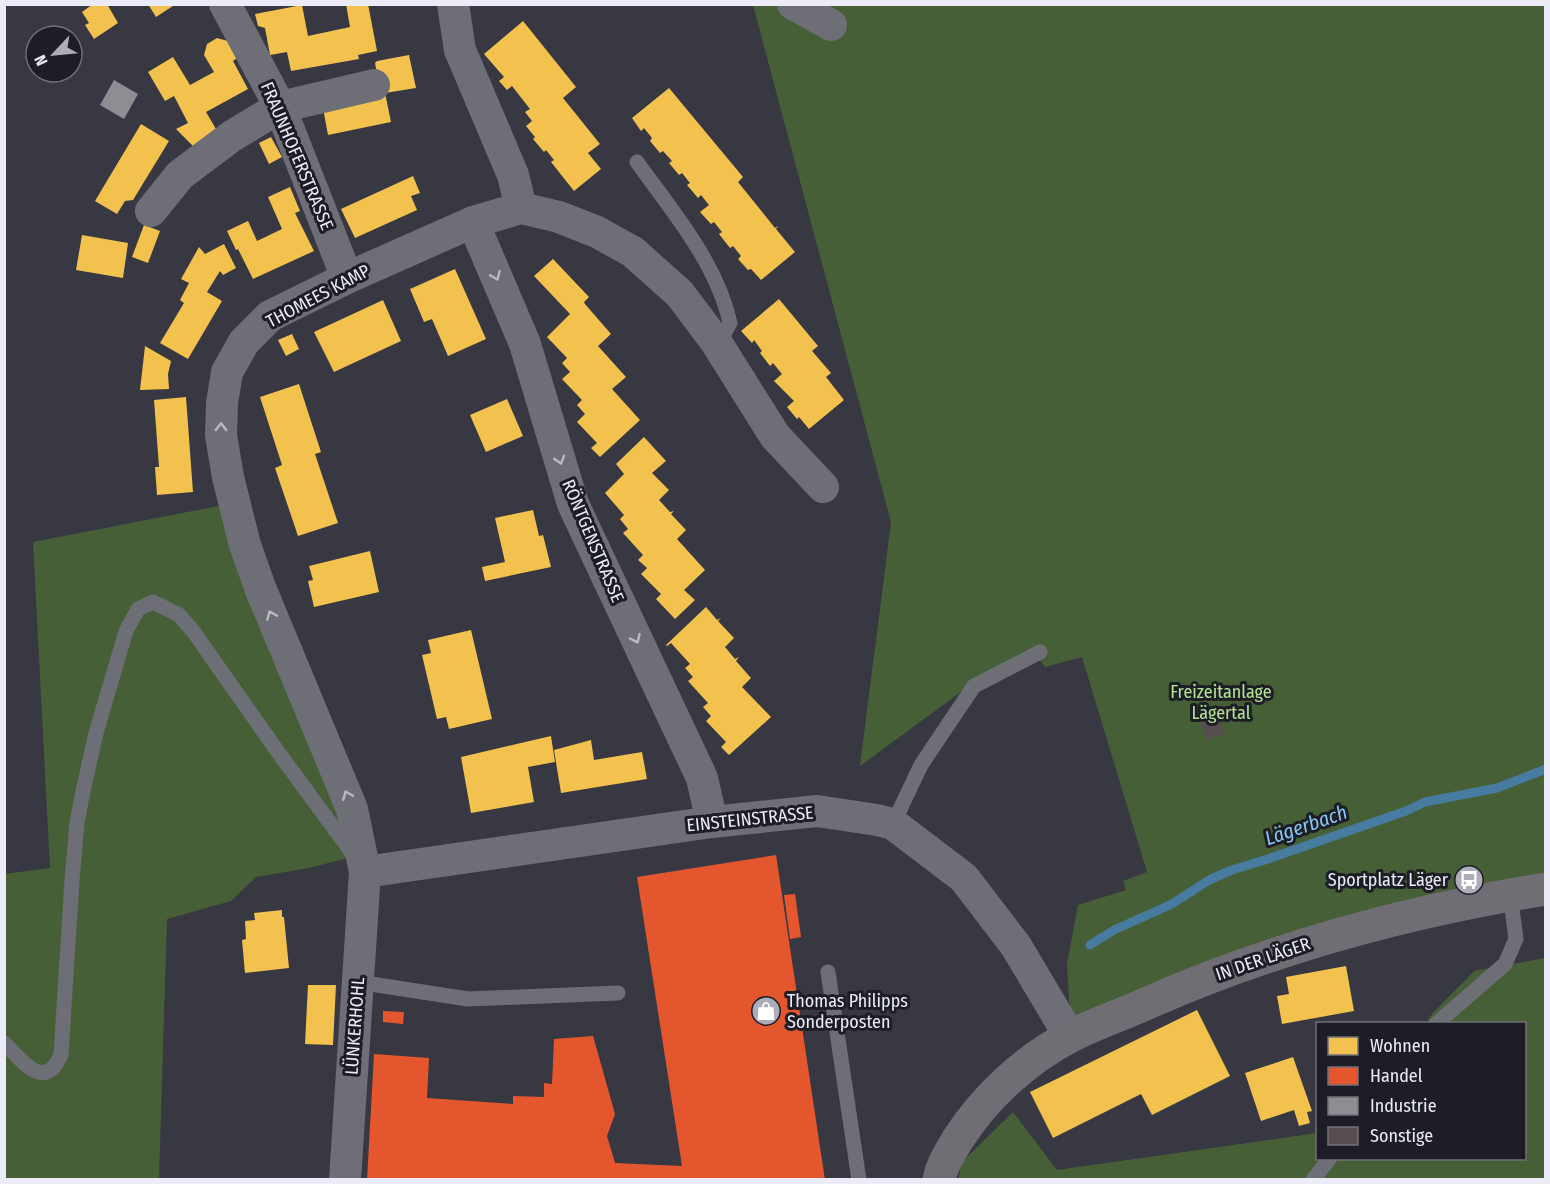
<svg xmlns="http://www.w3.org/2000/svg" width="1550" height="1184" font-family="'Fira Sans Condensed',sans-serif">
	<rect width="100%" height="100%" fill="#383842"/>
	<g fill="#475f36">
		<polygon points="753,5 1545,5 1545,880 1071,1032 1067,964 1078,905 1126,890 1123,881 1147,872 1082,657 1045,667 1038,658 973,683 860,766 891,522"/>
		<polygon points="234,503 359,855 309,868 256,877 231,901 167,919 159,1179 5,1179 4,874 50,868 33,542"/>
		<polygon points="1545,958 1545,1179 958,1180 962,1162 1013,1112 1057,1170 1317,1133 1318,1158 1524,1158 1524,1024 1426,1023 1432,1014 1474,971"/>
	</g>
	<g fill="#f2c14e">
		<polygon points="93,4 107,4 118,23 94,39 85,25 89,23 82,12"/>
		<polygon points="148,4 176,4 156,17"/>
		<polygon points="346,4 368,4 377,51 358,55 359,59 291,71 287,52 270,55 265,28 258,26 255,14 302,5 308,36 350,27"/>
		<polygon points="523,21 576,87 563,98 600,144 588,153 601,169 574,191 551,162 554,160 546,150 544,152 533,139 535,137 526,126 532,121 525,112 530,109 512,86 507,90 499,81 504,77 484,54"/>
		<polygon points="217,38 228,41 237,58 233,61 248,89 206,112 216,129 193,146 176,129 188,123 174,96 165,101 148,72 173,57 190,85 214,72 204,55 207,44"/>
		<polygon points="409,55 416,88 385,93 391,122 328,135 323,108 381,94 375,63 377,61"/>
		<polygon points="669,88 743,177 738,182 775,228 778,226 776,229 795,252 761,280 751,269 748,270 738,259 741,256 733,246 730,248 719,234 722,232 714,222 711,224 700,212 709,205 701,195 698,198 687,185 690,183 682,173 679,175 669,163 672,161 663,151 660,153 650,141 652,138 644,128 641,131 632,118"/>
		<polygon points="141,124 169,141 133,200 125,201 117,214 95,201"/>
		<polygon points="271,137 282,157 269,164 259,143"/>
		<polygon points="413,176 420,193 411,196 417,210 355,238 341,209"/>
		<polygon points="290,187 300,211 295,213 314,251 253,279 238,249 236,250 227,231 248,221 257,241 282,229 268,197"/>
		<polygon points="144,225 160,231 148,263 132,257"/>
		<polygon points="82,235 128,243 123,278 76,270"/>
		<polygon points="224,244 236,268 223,275 220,271 207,292 222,301 188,359 160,343 184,303 180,300 189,283 181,279 199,247 205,254"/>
		<polygon points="553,259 589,297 584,302 585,304 611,334 598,346 626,377 612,389 640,420 600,457 591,448 597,443 577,422 585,414 577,405 582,400 562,379 570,372 562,363 567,358 547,337 570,314 534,276"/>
		<polygon points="455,269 486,339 448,356 432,319 424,322 410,289"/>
		<polygon points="779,299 818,346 812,351 831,373 826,377 844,400 809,429 799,417 797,419 787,407 794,401 774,381 782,374 773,363 770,366 760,353 762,351 754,340 752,343 741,331"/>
		<polygon points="383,300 401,341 334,372 314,332"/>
		<polygon points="292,334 299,349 286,356 278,340"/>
		<polygon points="145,346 171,361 168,374 169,389 140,390"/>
		<polygon points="299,384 321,452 315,454 338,523 298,536 275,468 282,465 260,397"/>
		<polygon points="186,397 193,492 157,495 155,467 159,467 154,400"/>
		<polygon points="507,399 523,436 486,452 470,415"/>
		<polygon points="644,437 666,461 652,473 669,490 659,500 670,512 674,511 671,514 686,530 677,539 705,570 684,590 695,600 675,619 656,599 661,594 641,574 647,568 638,560 643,555 623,533 628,529 620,519 624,515 605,493 624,474 616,464"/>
		<polygon points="533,510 539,536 543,535 551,567 485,581 482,567 505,562 495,518"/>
		<polygon points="370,551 379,592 314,607 308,581 313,580 309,566"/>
		<polygon points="706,607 717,620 721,618 718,621 734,638 725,647 735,659 739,657 736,661 751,678 742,687 771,717 729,755 721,747 726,742 706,721 711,716 703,707 708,703 688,681 693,677 685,668 690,664 671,643 667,646 666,645"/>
		<polygon points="471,630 492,719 449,729 446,717 437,719 422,655 431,653 428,640"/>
		<polygon points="551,736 555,762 528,767 534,802 471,813 461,757"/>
		<polygon points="591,740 594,760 642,752 647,779 561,793 554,750"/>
		<polygon points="282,910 282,917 284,917 289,968 245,973 242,940 246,939 245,921 255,920 254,913"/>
		<polygon points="1346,966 1354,1011 1282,1024 1277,996 1289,994 1286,977"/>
		<polygon points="308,985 336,985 333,1045 305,1044"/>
		<polygon points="1197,1010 1230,1076 1152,1115 1141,1094 1053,1138 1030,1092"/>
		<polygon points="1293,1057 1312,1111 1307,1112 1310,1123 1299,1126 1294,1110 1261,1121 1245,1073"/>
	</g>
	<g fill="#e4572e">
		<polygon points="776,855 825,1180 367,1180 374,1054 429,1058 427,1098 513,1104 513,1096 544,1097 544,1083 552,1084 554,1039 593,1036 615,1114 607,1136 615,1163 682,1166 637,877"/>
		<polygon points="795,894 801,937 790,939 784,895"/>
		<polygon points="383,1011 404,1012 403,1024 383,1022"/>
	</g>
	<polygon fill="#8d8d92" points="114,80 138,94 124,119 100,105"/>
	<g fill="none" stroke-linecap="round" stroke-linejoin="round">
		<polyline stroke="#477ca0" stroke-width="9" points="1090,945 1114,930 1172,904 1209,880 1232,870 1271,858 1406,811 1425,802 1497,788 1546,769"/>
	</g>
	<polygon fill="#574e4f" points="1219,717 1224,734 1206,740 1200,723"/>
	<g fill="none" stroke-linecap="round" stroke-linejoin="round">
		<g stroke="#6e6e77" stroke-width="15">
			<path d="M 637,162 C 672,211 717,263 730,323 L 724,334 L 716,342"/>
			<polyline points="893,824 921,765 974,686 1040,652"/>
			<polyline points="828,972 859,1180"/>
			<polyline points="358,982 468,999 618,993"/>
			<polyline points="1436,1024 1505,964 1516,939 1510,894"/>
			<path d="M 4,1043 C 22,1060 44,1093 61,1055 L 72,880 L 77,823 L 82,796 L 96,733 L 126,631 L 138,609 L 153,602 L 179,615 L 193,631 L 278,752 L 353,854"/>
			<polyline points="1313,1180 1330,1158"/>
		</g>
		<g stroke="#6e6e77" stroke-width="32">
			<polyline points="225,4 280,107 347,278"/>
			<polyline points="453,4 460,50 513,175 521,208"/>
			<polyline points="793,4 831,25"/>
			<polyline points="151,211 180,175 232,136 280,107 374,85"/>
			<polyline points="473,222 525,344 573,504 702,778 712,822"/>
			<polyline points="365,872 712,822 817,811 877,820 893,824 964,878 1016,946 1070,1037"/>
			<polyline points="345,1180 365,872 352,809 261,590 245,545 228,477 221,435 222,403 227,372 244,342 270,316 347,278 473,222 521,208 559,217 597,232 633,252 680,294 716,342 775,436 823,487"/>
		</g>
		<path stroke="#706e74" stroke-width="33" d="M 939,1180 C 942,1164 950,1153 958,1139 C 985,1097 1026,1059 1071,1036 C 1096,1023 1124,1014 1150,1002 C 1276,947 1409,911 1546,889"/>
	</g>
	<defs><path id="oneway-chevron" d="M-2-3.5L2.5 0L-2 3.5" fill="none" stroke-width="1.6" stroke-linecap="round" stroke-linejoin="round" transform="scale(1.5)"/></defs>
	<g stroke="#b9bac4">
		<use href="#oneway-chevron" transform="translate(496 276) rotate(67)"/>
		<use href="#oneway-chevron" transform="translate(221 427) rotate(-90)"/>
		<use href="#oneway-chevron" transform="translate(560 460) rotate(73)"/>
		<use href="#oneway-chevron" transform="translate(271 615) rotate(-113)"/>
		<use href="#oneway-chevron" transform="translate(636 639) rotate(65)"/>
		<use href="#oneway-chevron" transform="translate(347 795) rotate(-113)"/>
	</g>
	<defs>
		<g id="bus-disc" transform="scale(1.5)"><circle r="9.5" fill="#acadb8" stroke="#1c1d25"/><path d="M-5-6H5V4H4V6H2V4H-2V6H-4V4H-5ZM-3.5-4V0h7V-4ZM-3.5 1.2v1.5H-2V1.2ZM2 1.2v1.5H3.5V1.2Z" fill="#fff"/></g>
		<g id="shop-disc" transform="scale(1.5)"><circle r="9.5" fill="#acadb8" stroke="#1c1d25"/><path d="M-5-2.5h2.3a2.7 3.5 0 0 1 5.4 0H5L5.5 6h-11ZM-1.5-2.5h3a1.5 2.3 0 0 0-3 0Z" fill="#fff"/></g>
	</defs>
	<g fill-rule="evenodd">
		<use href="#bus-disc" x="1469" y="880"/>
		<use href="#shop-disc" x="766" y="1011"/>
	</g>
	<g text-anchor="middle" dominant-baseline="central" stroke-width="6" stroke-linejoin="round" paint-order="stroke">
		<g font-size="18" fill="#ebecf8" stroke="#1c1d25">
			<text transform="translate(297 156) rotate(67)">FRAUNHOFERSTRASSE</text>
			<text transform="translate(318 296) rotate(-28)">THOMEES KAMP</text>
			<text transform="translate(593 541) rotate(67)">RÖNTGENSTRASSE</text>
			<text transform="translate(750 819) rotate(-6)">EINSTEINSTRASSE</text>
			<text transform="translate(1263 959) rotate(-19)">IN DER LÄGER</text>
			<text transform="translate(355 1026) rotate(-86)">LÜNKERHOHL</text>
		</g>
		<g font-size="18" fill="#b5e394" stroke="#1c1d25">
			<text x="1221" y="692">Freizeitanlage<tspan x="1221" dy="21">Lägertal</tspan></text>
		</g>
		<g font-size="18" fill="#ebecf8" stroke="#1c1d25" text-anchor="end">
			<text x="1448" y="880">Sportplatz Läger</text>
			<text x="787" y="1001" text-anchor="start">Thomas Philipps<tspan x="787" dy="21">Sonderposten</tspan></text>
		</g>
		<g font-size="20" font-style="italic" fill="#86c9f4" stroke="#1c1d25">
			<text transform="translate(1306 825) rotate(-19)">Lägerbach</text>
		</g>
	</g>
	<rect width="1550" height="1184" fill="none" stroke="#ebecf8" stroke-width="12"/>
	<rect x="1316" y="1022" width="210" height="138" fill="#1c1d25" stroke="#6f7079" stroke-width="1.5"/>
	<rect x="1328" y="1037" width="30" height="18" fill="#f2c14e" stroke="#6f7079" stroke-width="1.5"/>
	<text x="1370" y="1052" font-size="18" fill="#ebecf8">Wohnen</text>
	<rect x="1328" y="1067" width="30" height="18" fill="#e4572e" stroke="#6f7079" stroke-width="1.5"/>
	<text x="1370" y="1082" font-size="18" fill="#ebecf8">Handel</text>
	<rect x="1328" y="1097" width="30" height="18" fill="#8d8d92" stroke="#6f7079" stroke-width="1.5"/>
	<text x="1370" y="1112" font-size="18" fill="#ebecf8">Industrie</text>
	<rect x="1328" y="1127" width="30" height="18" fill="#574e4f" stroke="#6f7079" stroke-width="1.5"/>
	<text x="1370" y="1142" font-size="18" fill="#ebecf8">Sonstige</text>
	<g transform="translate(54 54) rotate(244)"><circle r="28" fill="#1c1d25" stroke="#6f7079" stroke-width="1.5"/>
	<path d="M0-4.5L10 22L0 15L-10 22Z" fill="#acadb8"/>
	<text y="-9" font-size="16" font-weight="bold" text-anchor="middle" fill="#ebecf8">N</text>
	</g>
</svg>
